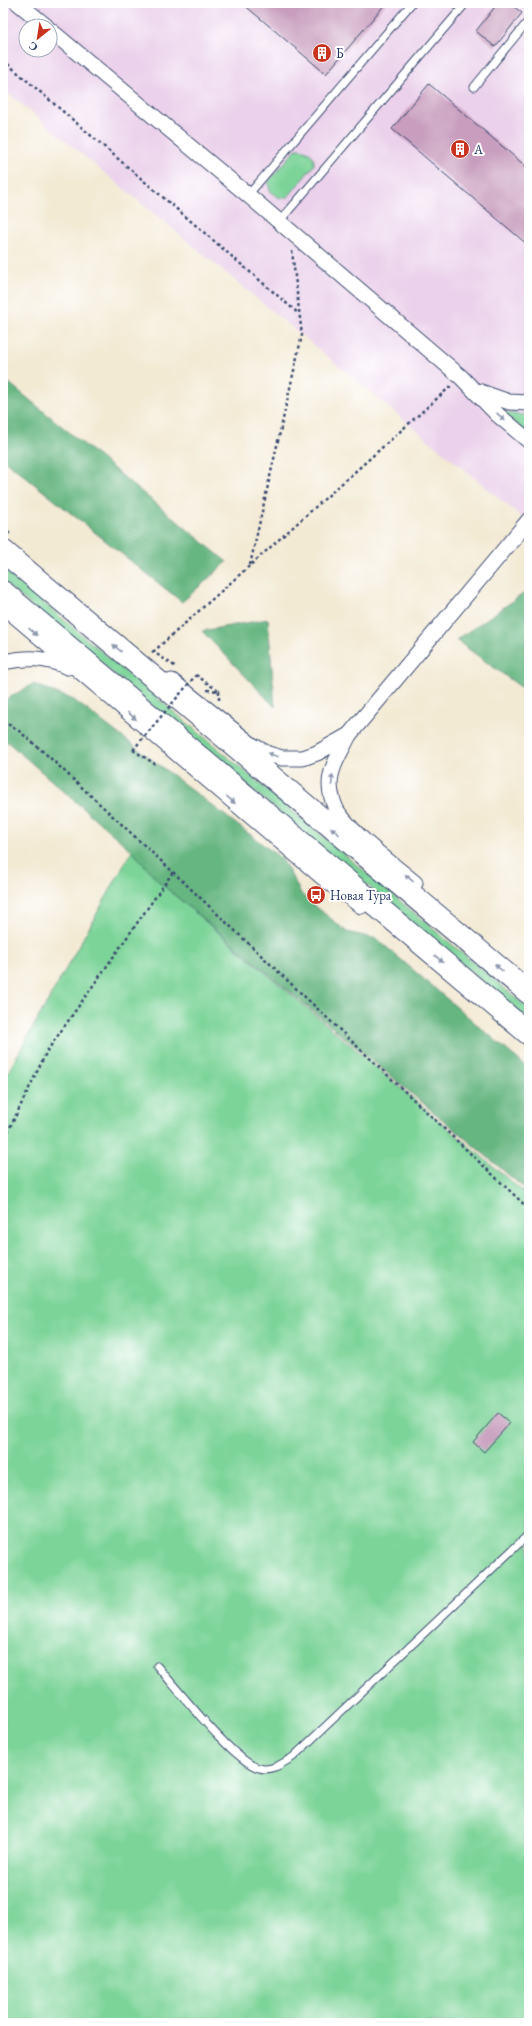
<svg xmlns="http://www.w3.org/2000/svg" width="532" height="2026" font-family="'EB Garamond',serif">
	<rect width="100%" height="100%" fill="#fff"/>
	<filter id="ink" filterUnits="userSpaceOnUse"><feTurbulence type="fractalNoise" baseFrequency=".025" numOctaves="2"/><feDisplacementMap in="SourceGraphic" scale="8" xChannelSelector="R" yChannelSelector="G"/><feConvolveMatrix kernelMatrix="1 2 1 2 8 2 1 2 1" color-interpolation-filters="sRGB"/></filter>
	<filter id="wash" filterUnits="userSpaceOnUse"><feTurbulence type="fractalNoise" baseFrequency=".012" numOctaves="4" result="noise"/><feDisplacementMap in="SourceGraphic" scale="16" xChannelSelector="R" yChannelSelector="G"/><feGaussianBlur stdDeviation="0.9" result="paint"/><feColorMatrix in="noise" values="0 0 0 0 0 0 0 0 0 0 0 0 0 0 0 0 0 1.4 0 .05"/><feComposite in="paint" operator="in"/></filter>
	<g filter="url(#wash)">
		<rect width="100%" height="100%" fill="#f3ead4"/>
		<path fill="#ebd1eb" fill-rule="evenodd" d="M 3,3 L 529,3 L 529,523 L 3,89 ZM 26,26 L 50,26 L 50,50 L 26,50 Z"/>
		<g fill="#7dd499" stroke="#4c827c">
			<path d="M 296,149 C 307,149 315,153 314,165 L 288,197 L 280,198 C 272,194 268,191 269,181 Z"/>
			<polygon points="498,409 512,414 529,415 529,435"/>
			<polygon points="3,569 529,1009 529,1020 3,582"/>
			<polygon points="132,851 159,882 529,1197 529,2023 3,2023 3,1081"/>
		</g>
		<g fill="#66b681" stroke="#407270">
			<polygon points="3,378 227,562 182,602 3,459"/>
			<polygon points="529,590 529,693 456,640"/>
			<polygon points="268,619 275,707 202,631"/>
			<polygon points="33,684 74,700 282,859 302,895 347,932 377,939 529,1069 529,1192 159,882 132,851 3,738 3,701"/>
		</g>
		<g id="blocks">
			<g fill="#c89dbe">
				<polygon points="242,3 386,3 326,74"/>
				<polygon points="498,3 509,3 522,13 495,47 476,31"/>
				<polygon points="429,84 529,169 529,246 392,129"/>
				<polygon points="498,1413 510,1423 484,1452 473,1442"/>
			</g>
		</g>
	</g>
	<g filter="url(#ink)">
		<use href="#blocks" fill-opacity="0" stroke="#3b4b70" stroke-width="1"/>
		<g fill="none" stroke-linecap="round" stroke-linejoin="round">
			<g stroke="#3b4b70" stroke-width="9">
				<g id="service">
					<polyline points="474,87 529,20"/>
					<polyline points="248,195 412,3"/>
					<polyline points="279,222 466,3"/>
					<path d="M 157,1666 C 177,1688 234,1762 259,1768 C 271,1772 283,1763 293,1757 L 529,1534"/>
				</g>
			</g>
			<g stroke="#3b4b70" stroke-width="17">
				<g id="minor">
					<polyline points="18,3 46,26"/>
					<polyline points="50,30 248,195 461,377 498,415 529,441"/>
					<polyline points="478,391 509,402 529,403"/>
					<polyline points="3,606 328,882 361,906"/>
					<path d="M 3,662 C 29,657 43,657 68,667"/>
					<path d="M 172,681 L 252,745 L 268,754 L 282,758 L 303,758 L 317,753 L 349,735 C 342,750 330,767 330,784 C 330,793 334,808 340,815 C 360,841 390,862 415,883"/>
					<polyline points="349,735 529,520"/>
				</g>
			</g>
			<g stroke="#3b4b70" stroke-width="24">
				<g id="trunk">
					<polyline points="3,551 529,993"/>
					<polyline points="3,592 529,1034"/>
				</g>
			</g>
			<g stroke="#3b4b70" stroke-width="2.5" stroke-dasharray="3 3" stroke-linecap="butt">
				<polyline points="3,60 299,314"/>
				<polyline points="3,528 11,535"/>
				<polyline points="250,565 302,335 292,251"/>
				<polyline points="152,651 176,667"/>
				<polyline points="153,652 451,386"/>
				<polyline points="196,675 218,691"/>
				<polyline points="207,690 219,691 219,701"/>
				<polyline points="3,721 19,731 47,755 173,872 47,1051 3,1142"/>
				<polyline points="133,750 155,764"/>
				<polyline points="173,872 529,1209"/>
			</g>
			<use href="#service" stroke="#fff" stroke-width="7"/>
			<use href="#minor" stroke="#fff" stroke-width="15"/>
			<use href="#trunk" stroke="#fff" stroke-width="22"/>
			<polyline stroke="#3b4b70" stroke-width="2.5" stroke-dasharray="3 3" stroke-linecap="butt" points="133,750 196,675"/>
		</g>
		<defs><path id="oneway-solid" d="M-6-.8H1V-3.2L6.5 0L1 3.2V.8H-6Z"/></defs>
		<g fill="#8d97ae">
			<use href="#oneway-solid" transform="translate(501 417) rotate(43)"/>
			<use href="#oneway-solid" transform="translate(33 632) rotate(41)"/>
			<use href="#oneway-solid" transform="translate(117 648) rotate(-140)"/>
			<use href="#oneway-solid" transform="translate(132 716) rotate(40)"/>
			<use href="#oneway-solid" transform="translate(273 755) rotate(-163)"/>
			<use href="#oneway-solid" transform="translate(332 780) rotate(-85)"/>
			<use href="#oneway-solid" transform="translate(231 800) rotate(40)"/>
			<use href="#oneway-solid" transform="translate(335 831) rotate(-140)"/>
			<use href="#oneway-solid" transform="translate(409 878) rotate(-139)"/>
			<use href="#oneway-solid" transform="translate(439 959) rotate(40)"/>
			<use href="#oneway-solid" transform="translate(499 968) rotate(-140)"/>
		</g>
	</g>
	<defs>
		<g id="building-disc" transform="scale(1)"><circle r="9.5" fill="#c8321e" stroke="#fff"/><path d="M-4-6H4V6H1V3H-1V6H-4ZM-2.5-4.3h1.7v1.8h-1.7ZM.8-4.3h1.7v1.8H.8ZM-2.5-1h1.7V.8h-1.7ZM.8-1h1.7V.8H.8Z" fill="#fff"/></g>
		<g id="bus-disc" transform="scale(1)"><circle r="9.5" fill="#c8321e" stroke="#fff"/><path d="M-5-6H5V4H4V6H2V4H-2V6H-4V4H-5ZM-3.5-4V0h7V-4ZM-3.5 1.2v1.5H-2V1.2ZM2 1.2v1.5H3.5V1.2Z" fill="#fff"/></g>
	</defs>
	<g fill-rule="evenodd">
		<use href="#building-disc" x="322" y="53"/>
		<use href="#building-disc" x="460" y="149"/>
		<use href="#bus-disc" x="316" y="895"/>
	</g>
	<g text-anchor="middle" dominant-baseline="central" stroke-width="4" stroke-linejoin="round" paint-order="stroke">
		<g font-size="13" fill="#1b2f5e" stroke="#fff" text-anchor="start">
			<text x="336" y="53">Б</text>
			<text x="474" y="149">А</text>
			<text x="330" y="895">Новая Тура</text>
		</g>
	</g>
	<rect width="532" height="2026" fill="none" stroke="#fff" stroke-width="16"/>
	<g transform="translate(38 38) rotate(210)"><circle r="19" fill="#ffffff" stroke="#a4acbf"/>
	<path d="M0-3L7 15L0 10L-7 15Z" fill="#c8321e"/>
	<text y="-6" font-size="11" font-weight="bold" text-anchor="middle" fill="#1b2f5e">С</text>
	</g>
</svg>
